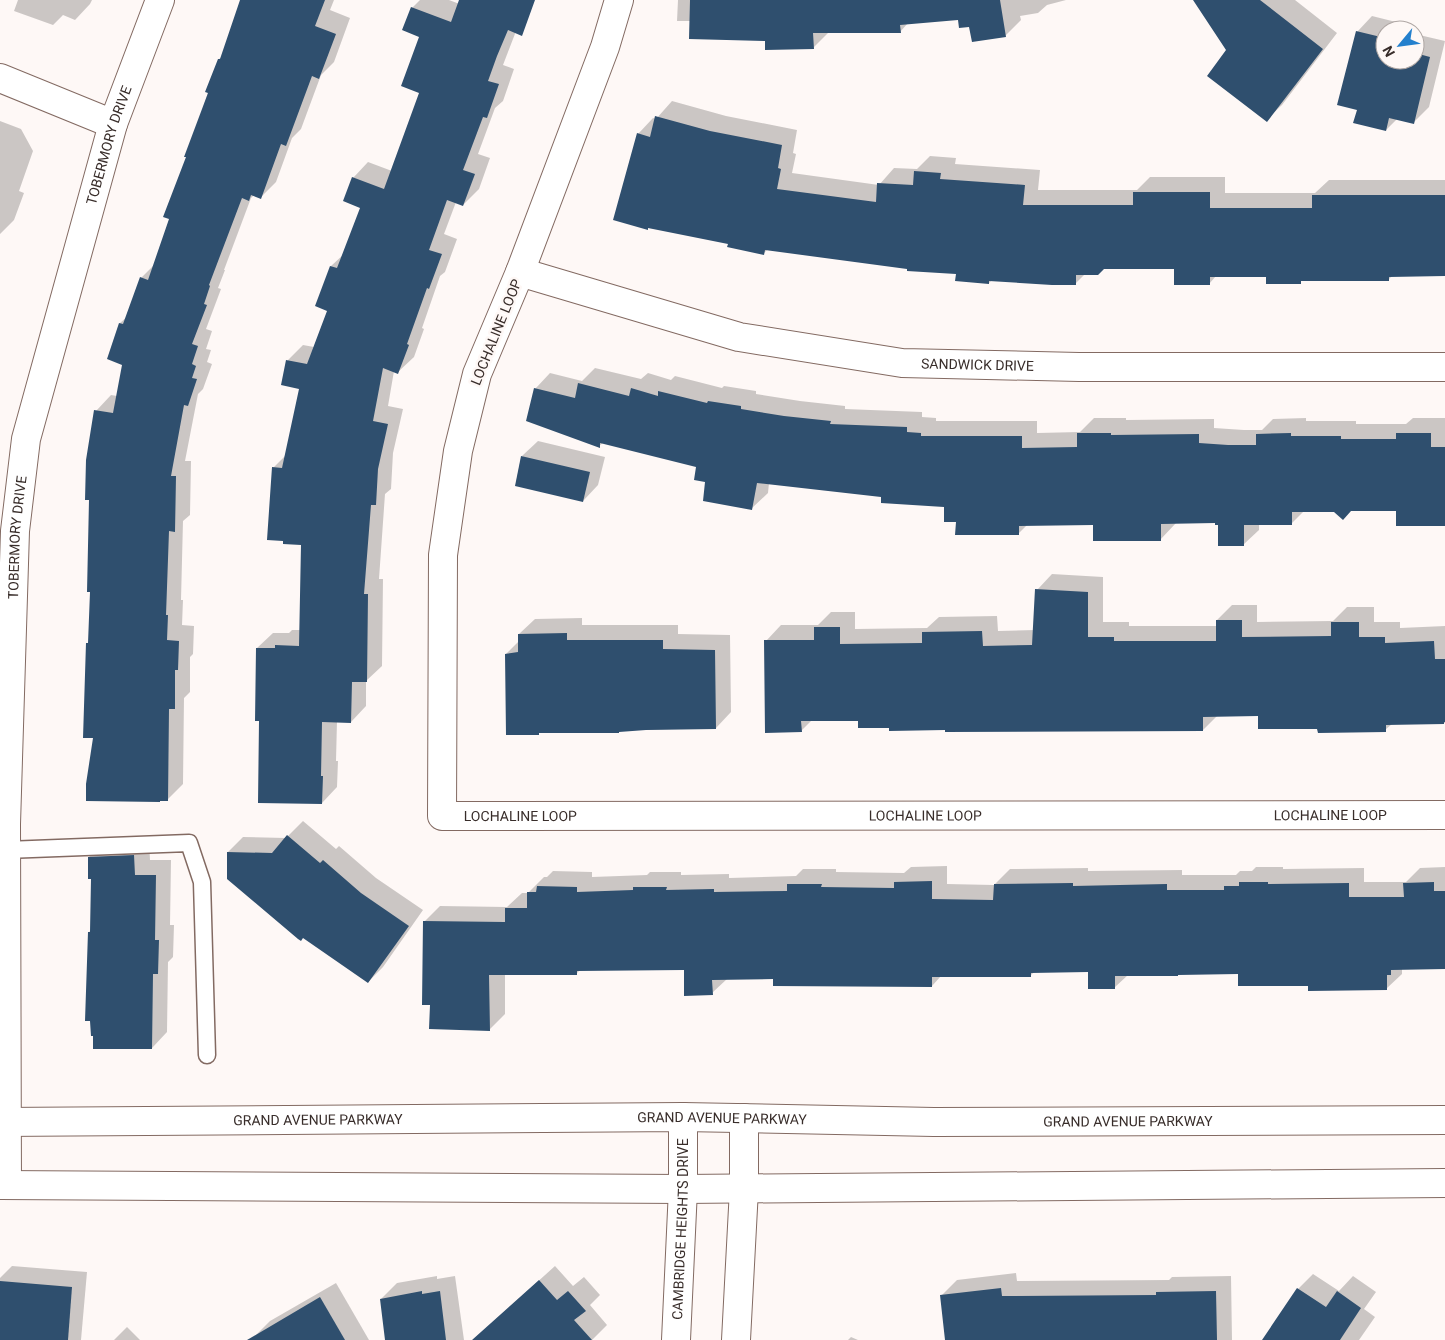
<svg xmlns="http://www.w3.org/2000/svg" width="1445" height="1340" font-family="Roboto,sans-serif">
	<rect width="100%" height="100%" fill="#fef8f6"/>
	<g fill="#0003">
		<polygon points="18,0 92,0 90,4 75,20 63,15 53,25 14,11"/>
		<polygon points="242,0 334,0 330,10 350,18 334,62 321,75 301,129 292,138 276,182 261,197 254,195 251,198 224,270 225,270 218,288 221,289 206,329 212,331 206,349 211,350 207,362 212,364 203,389 198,394 185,461 191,461 190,515 183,521 181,600 183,600 182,625 194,626 193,654 190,657 190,692 184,698 183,784 168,799 95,737 87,644 90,641 96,411 111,395 117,396 124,364 109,359 120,323 128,316 141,278 154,265 170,218 187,157 219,59 222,57"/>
		<polygon points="420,0 449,0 518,26 503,65 514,69 503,101 495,108 478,154 490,158 479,189 463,205 456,202 444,234 457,239 445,272 440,276 422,328 424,329 414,357 398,372 394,371 388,406 403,409 393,453 391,489 385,494 379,579 383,579 382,666 366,681 366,706 351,722 337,721 336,761 338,761 337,787 322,803 261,720 257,648 273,633 289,633 292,630 301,630 302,544 273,468 286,455 301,388 282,384 288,360 303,345 314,347 328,310 317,306 331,266 344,254 362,207 353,178 368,162 392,171 421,92 421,36 412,8"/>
		<polygon points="678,0 1066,0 1047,5 1038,13 1020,16 1021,20 1005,36 970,26 959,19 908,23 900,32 829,32 813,48 766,40 691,21 677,21"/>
		<polygon points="1195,0 1295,0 1337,33 1282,105 1266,120 1228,50"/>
		<polygon points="1372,16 1404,24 1403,30 1385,30 1385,60 1415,60 1415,34 1445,41 1429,107 1413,123 1397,119 1386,130 1358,109 1357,32"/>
		<polygon points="672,101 726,116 797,130 793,153 796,154 792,173 879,185 894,168 917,169 930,156 956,158 955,164 1040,170 1038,190 1137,190 1150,177 1225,177 1225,193 1315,193 1329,180 1445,180 1445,275 1393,275 1389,279 1302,280 1300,282 1268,276 1216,276 1209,284 1175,268 1104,267 1085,274 1075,284 992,280 989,283 957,273 768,249 764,253 729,243 638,134 653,118 656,119"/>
		<polygon points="0,121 21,129 33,151 19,191 24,193 14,220 0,234"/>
		<polygon points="595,368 641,379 648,373 671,380 675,376 722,388 724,386 756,391 756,394 800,401 845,406 845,409 922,412 922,417 936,418 936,421 1037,421 1037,433 1080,432 1094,418 1126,418 1126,420 1214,419 1214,428 1244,430 1262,430 1273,419 1306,418 1306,421 1356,421 1356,424 1406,424 1413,418 1445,418 1445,525 1397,510 1304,511 1291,524 1259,524 1259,530 1243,545 1216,522 1176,523 1160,540 1095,524 1027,525 1018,534 957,521 945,505 882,496 769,483 768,493 752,508 706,481 697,466 603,443 599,446 535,389 550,373 582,381"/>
		<polygon points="538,441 605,457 598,485 583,501 522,456"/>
		<polygon points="1052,574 1103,577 1103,622 1129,622 1129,626 1217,626 1217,620 1232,605 1257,605 1257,622 1333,621 1347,607 1374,607 1374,622 1400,622 1400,628 1445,626 1445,723 1392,724 1385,730 1319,728 1259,714 1217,716 1203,730 946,729 890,726 859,720 812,720 801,731 766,641 781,625 818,625 831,612 855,612 855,629 927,628 939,617 997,616 998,631 1035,630 1037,590"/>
		<polygon points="582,618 582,625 678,625 678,634 730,635 731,712 716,728 540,732 539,733 506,654 519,641 519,634 535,619"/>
		<polygon points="303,821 336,849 339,846 376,878 423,910 383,967 368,982 228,852 243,837 286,838"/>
		<polygon points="149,840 150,860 171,860 170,925 174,925 173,957 168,962 167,1032 152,1048 89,932 92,930 93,878 89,857 105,842"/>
		<polygon points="947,866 947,884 994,885 1010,869 1088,868 1088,871 1182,870 1182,875 1236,875 1240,871 1252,871 1256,867 1283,867 1283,869 1364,868 1364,882 1406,882 1420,868 1445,867 1445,968 1402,968 1402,974 1386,989 1309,984 1239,972 1128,975 1114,988 1089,971 1035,971 1030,976 941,976 932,986 774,978 727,979 712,993 685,969 580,970 576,974 505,973 505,1014 490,1029 431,1004 424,922 440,906 507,907 522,893 528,893 544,877 547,877 553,871 592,872 592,877 647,875 650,872 681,872 681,875 729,874 729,878 796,876 803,869 836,869 836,872 904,873 911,867"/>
		<polygon points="12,1266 87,1272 81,1340 0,1340 0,1278"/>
		<polygon points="555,1266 573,1286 584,1277 600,1295 590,1305 607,1325 592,1340 473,1340"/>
		<polygon points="1016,1273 1017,1281 1169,1280 1172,1277 1231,1276 1232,1340 946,1340 941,1296 957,1280"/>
		<polygon points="1313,1274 1339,1291 1353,1276 1376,1292 1364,1309 1375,1317 1359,1340 1263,1340 1298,1289"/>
		<polygon points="437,1276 437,1279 455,1276 464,1340 386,1340 381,1299 397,1283"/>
		<polygon points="336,1283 369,1340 257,1340 255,1336 270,1321"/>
		<polygon points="127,1327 140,1340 114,1340"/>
		<polygon points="851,1337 858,1340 848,1340"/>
	</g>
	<g fill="#2f4f6e">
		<polygon points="240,0 325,0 315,26 336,34 319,79 312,76 286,146 281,144 261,199 251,195 249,201 242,198 209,285 210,286 204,304 207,305 192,344 198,346 192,364 196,366 192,378 197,379 188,406 184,405 171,476 176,476 175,532 169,531 166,615 168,615 167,640 179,641 178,670 175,670 175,709 169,709 168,801 160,801 160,802 86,801 86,784 93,738 83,738 86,643 88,643 90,592 87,592 89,500 85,500 86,460 94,410 113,413 122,365 107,359 119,323 123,324 140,277 148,280 169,219 163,217 186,157 184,157 208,93 205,92 218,59 220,59"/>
		<polygon points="459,0 535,0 522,36 508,30 497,56 488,81 499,84 487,118 483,117 463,170 475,174 463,206 447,200 429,250 442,254 429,289 427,288 407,344 409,345 398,374 383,368 373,421 388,424 378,469 376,505 371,505 364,594 368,594 367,682 352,682 351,723 322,722 321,776 323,776 322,804 258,803 259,721 255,721 256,648 275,648 275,645 299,646 301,545 283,544 283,541 267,540 272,467 282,468 299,389 281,385 286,360 307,364 327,311 315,306 330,266 337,268 360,208 343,201 352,177 384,189 419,93 401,86 419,37 402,30 411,7 451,22"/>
		<polygon points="690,0 1000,0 1006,37 972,42 969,27 959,28 958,20 900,25 901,33 813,33 814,49 765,50 765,41 689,39"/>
		<polygon points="1193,0 1260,0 1323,49 1267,122 1207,76 1226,50"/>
		<polygon points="1356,31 1385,38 1385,60 1415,60 1415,53 1430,57 1414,124 1389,118 1386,131 1353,123 1357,110 1337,105"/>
		<polygon points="655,116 710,131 782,145 778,168 781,169 777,189 876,202 877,183 913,185 914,171 941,173 940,179 1025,185 1023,205 1133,205 1133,192 1210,192 1210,208 1312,208 1312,195 1445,195 1445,276 1389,277 1389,281 1301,281 1301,284 1266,284 1266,277 1210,277 1210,285 1174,285 1174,269 1104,269 1098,275 1076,275 1076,285 1052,285 989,281 989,284 955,281 956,274 907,271 907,269 765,250 764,255 727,247 728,244 648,228 648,230 613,220 637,133 650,137"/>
		<polygon points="578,383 629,396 631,388 658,396 658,391 707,403 708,401 741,406 741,409 784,416 831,421 830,424 907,427 907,432 921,433 921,436 1022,436 1022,448 1077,447 1077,433 1111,433 1111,435 1199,434 1199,443 1228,445 1256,445 1256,434 1291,433 1291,436 1341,436 1341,439 1396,439 1396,433 1431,433 1431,447 1445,447 1445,526 1396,526 1396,511 1351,511 1343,520 1334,512 1292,512 1292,525 1244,525 1244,546 1218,546 1218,525 1215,525 1215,523 1161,524 1161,541 1093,541 1093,525 1019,526 1019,535 955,535 956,522 944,522 944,507 881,503 881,497 757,483 752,510 703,501 705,482 694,480 696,467 600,443 600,448 526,421 534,388 575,398"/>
		<polygon points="521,456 590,472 583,502 515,486"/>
		<polygon points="1035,589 1088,592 1088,637 1114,637 1114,641 1216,641 1216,620 1242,620 1242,637 1331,636 1331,622 1359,622 1359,637 1385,637 1385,643 1434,641 1435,659 1445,659 1445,722 1444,722 1444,724 1386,725 1386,732 1318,733 1317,729 1258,729 1258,716 1203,717 1203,731 945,732 945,730 889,731 889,728 858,728 858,721 801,721 802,732 765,733 764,640 814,640 814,627 840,627 840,644 922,643 922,632 982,631 983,646 1032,645"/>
		<polygon points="567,633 567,640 663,640 663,649 715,650 716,729 646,730 619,732 619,733 539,733 539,735 506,735 505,654 518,652 518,634"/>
		<polygon points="287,835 320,863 323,860 361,893 409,926 368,983 303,938 301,941 298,939 227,879 227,852 272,853"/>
		<polygon points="134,855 135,875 156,875 155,940 159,940 158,974 153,974 152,1049 93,1049 93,1036 91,1036 90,1021 85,1021 88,932 90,932 91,879 88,879 88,857"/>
		<polygon points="932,881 932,899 993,900 994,884 1073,883 1073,886 1167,884 1167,890 1224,890 1224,886 1239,886 1239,882 1268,882 1268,884 1349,883 1349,897 1404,897 1403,883 1434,882 1434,891 1445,891 1445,969 1391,970 1391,975 1387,975 1387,990 1308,991 1308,986 1238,986 1238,974 1178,975 1178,976 1115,976 1115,989 1088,989 1088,972 1031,973 1031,977 932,977 932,987 773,986 773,979 712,980 713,995 684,996 684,970 577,971 577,975 489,975 490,1031 429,1029 430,1005 422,1005 423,921 505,922 505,908 527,908 527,892 536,892 537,886 577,887 577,892 633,890 633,887 667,887 666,890 714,889 714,892 787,891 787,884 822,884 821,887 894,888 894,882"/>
		<polygon points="539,1280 557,1300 568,1291 586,1311 574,1320 592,1340 472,1340"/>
		<polygon points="0,1281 72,1287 68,1340 0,1340"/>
		<polygon points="1001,1288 1002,1296 1156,1295 1156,1292 1216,1291 1217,1340 945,1340 940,1295"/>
		<polygon points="1297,1288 1326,1307 1337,1291 1361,1308 1340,1340 1262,1340"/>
		<polygon points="422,1291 422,1294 440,1291 446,1340 385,1340 380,1299"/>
		<polygon points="320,1297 345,1340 247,1340"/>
	</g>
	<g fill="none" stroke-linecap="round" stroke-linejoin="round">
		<g stroke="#836a62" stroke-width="19">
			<polyline id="lane" points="6,850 189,843 202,882 207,1055"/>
		</g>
		<g stroke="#836a62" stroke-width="30">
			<g id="street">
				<path id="s1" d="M 619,0 L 605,47 L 520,272 L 477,374 L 458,451 L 443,555 L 442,816 L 1445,815"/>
				<polyline points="0,78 113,124"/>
				<path id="s2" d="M 520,272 L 739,337 L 902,363 L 1079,367 L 1445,367"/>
				<path id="s3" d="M 7,1185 L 6,824 L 15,531 L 26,439 L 113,124 L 160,0"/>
				<path id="s4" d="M 676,1340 L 683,1189 L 683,1117"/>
				<polyline points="736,1340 744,1189 744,1118"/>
			</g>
		</g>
		<g stroke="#836a62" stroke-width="30">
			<g id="secondary">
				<path id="s5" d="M 0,1122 L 683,1117 L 934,1122 L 1445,1120"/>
				<polyline points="0,1185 683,1189 1445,1183"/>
			</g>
		</g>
		<use href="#lane" stroke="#fff" stroke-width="16"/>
		<use href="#street" stroke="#fff" stroke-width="28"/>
		<use href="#secondary" stroke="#fff" stroke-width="28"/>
	</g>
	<g text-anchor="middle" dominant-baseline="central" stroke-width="5" stroke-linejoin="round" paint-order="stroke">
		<g font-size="14" fill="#382d2a" stroke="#fef8f6">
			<text stroke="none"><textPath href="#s3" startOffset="1052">TOBERMORY DRIVE</textPath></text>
			<text transform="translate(496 332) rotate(-68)">LOCHALINE LOOP</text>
			<text stroke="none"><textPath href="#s2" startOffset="469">SANDWICK DRIVE</textPath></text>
			<text stroke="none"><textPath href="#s3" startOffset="648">TOBERMORY DRIVE</textPath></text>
			<text stroke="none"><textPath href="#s1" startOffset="1734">LOCHALINE LOOP</textPath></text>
			<text stroke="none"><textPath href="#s1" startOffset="924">LOCHALINE LOOP</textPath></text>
			<text stroke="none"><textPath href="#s1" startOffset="1329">LOCHALINE LOOP</textPath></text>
			<text stroke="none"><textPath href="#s5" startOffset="722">GRAND AVENUE PARKWAY</textPath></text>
			<text stroke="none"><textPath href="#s5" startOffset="318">GRAND AVENUE PARKWAY</textPath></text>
			<text stroke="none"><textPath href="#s5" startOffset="1128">GRAND AVENUE PARKWAY</textPath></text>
			<text stroke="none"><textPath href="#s4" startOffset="111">CAMBRIDGE HEIGHTS DRIVE</textPath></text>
		</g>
	</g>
	<g transform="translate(1400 45) rotate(241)"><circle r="24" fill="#fef8f6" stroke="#afa7a4"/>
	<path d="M0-4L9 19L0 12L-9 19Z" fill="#2480cd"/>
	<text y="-8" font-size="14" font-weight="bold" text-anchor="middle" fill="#382d2a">N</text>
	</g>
</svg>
